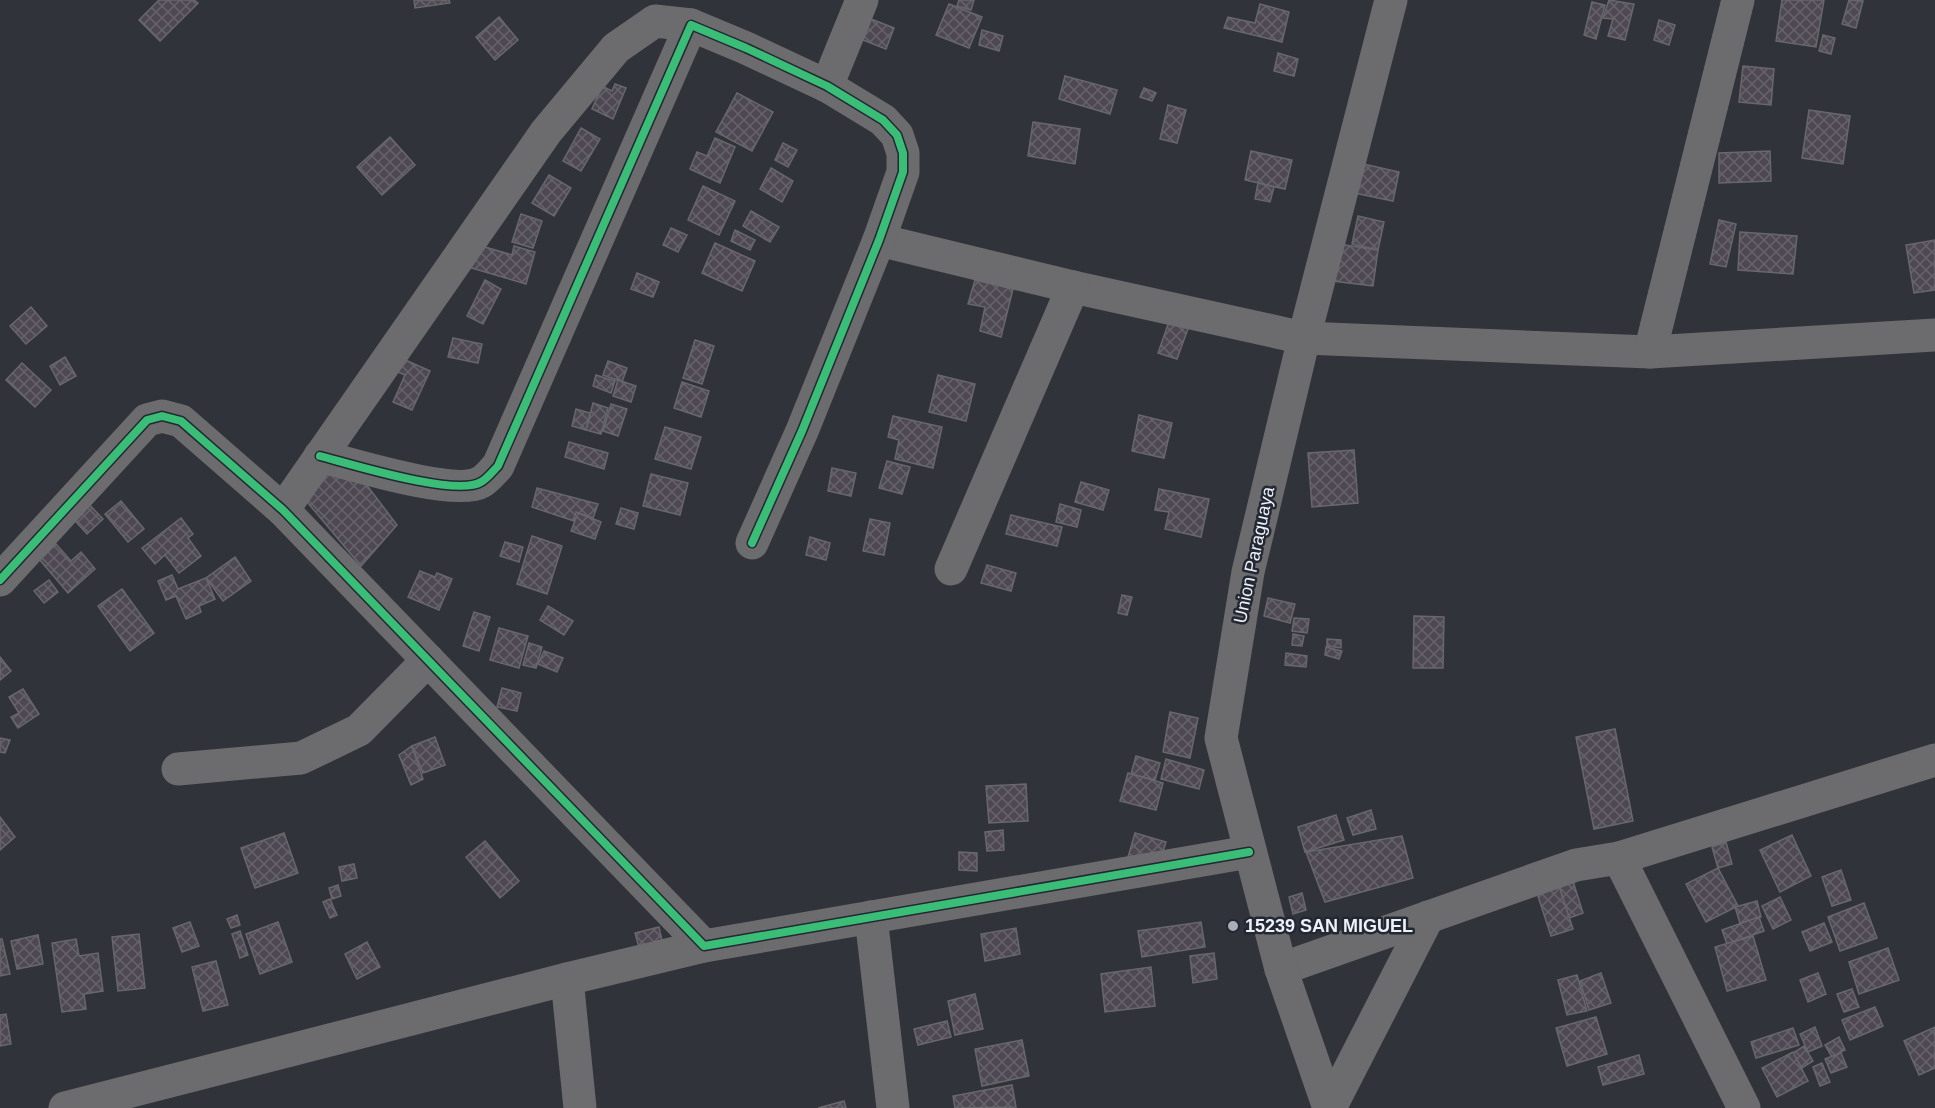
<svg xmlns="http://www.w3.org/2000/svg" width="1935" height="1108" font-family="Arial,sans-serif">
	<defs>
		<pattern id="building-cross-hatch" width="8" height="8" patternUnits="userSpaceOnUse" patternTransform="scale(1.5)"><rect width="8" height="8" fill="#4d4852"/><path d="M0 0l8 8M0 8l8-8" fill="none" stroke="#67636c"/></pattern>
	</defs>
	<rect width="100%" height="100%" fill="#30333a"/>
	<g fill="url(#building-cross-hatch)" stroke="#68676c" stroke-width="1.5">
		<polygon points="159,0 194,0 198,3 160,41 139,20"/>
		<polygon points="414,0 449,0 450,3 415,8"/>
		<polygon points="959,0 974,0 971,10 957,6"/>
		<polygon points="1609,0 1634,4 1625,40 1608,36 1613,19 1603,18"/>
		<polygon points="1782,0 1824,0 1816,47 1776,41"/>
		<polygon points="1849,0 1863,1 1856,28 1842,24"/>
		<polygon points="1592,2 1605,5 1596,39 1584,35"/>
		<polygon points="949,4 982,17 969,48 936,35"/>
		<polygon points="1260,4 1289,12 1282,42 1224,28 1228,17 1255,23"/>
		<polygon points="499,17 518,40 495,60 476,37"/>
		<polygon points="871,19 894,28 886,49 863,40"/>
		<polygon points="1659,20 1675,25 1669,45 1654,40"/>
		<polygon points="982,30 1003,36 999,51 979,45"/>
		<polygon points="1823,35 1835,38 1831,54 1819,51"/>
		<polygon points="1278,53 1298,59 1294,76 1274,71"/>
		<polygon points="1743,66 1774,69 1771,105 1739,102"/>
		<polygon points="1065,76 1117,90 1110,114 1059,99"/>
		<polygon points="615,84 626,88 613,119 592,109 602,86 612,91"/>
		<polygon points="1144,88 1156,93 1152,101 1140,97"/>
		<polygon points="737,93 773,112 752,151 716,132"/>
		<polygon points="1168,105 1186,110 1177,143 1160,139"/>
		<polygon points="1809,110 1850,116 1843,164 1802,158"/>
		<polygon points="1033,122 1080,129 1075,164 1028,156"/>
		<polygon points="581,128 600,139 581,171 563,161"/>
		<polygon points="390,137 415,165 382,195 357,167"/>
		<polygon points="715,138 735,147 720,183 690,169 697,152 707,156"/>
		<polygon points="783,143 797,150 788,167 775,160"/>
		<polygon points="1251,151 1292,160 1285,189 1245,180"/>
		<polygon points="1770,151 1771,181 1719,183 1719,153"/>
		<polygon points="1355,162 1399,172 1393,201 1349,192"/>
		<polygon points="771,168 793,181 782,202 760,189"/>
		<polygon points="549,175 571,188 554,216 532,203"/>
		<polygon points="1258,183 1274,187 1270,202 1255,199"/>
		<polygon points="703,186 735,201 719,235 688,220"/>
		<polygon points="751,211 779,227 770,242 743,226"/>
		<polygon points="521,214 542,221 533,248 512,242"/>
		<polygon points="1358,216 1384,222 1378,250 1352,244"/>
		<polygon points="1719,220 1736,224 1726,267 1710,264"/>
		<polygon points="671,228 687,235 678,252 663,245"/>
		<polygon points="735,230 755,240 750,250 731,241"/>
		<polygon points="1740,232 1797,236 1793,274 1738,270"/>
		<polygon points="1935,240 1935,290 1914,293 1906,245"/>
		<polygon points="715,243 755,261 742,291 702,273"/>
		<polygon points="475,244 512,255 514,246 535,252 526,284 468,267"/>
		<polygon points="1338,244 1378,250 1373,286 1332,281"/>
		<polygon points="637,273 659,282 653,297 631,289"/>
		<polygon points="485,280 501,289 483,324 467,316"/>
		<polygon points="975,280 1013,289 1001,337 980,331 985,307 968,304"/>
		<polygon points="31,307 47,326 26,344 10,326"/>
		<polygon points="1170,319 1189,326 1177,359 1158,353"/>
		<polygon points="453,338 482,344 478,363 448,357"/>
		<polygon points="695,340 714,346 702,384 683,378"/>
		<polygon points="65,357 76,376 60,385 50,366"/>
		<polygon points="403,359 430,371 412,410 393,402 405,375 398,372"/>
		<polygon points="608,361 627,368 622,382 603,375"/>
		<polygon points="22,363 51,390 35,407 6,380"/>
		<polygon points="596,375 615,381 611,393 593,386"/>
		<polygon points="938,375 975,384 966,421 929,412"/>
		<polygon points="618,380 636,386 631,402 613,396"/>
		<polygon points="682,382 709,391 701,417 674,408"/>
		<polygon points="593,403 608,408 601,434 586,430"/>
		<polygon points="611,404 627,409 618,436 603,431"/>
		<polygon points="576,409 590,413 586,430 572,426"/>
		<polygon points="1139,415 1172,423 1164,458 1132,451"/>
		<polygon points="893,416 942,427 933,468 895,459 899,440 888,437"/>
		<polygon points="665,427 701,437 691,469 655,459"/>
		<polygon points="569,442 608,453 604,469 565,457"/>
		<polygon points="1354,450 1358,503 1312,507 1308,453"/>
		<polygon points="887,461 910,467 902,494 879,488"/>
		<polygon points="329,467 363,480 397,525 361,566 302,496"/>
		<polygon points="832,468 856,473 851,496 828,491"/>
		<polygon points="651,474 688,483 680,515 643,506"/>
		<polygon points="1081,482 1109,490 1103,510 1075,502"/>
		<polygon points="537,488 598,504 593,518 576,512 574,521 532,507"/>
		<polygon points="1159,489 1209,499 1201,537 1165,529 1169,512 1155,510"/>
		<polygon points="83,498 103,519 87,534 68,513"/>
		<polygon points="121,501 144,529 128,542 105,514"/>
		<polygon points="1060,504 1081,510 1077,527 1056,522"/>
		<polygon points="621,508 638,513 634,529 616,524"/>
		<polygon points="578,513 601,522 595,539 571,531"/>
		<polygon points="1011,515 1062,527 1057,546 1006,534"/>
		<polygon points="181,518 193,534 188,538 201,556 179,573 165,555 155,564 142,548"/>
		<polygon points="870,519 890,523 884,555 863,551"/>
		<polygon points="532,536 562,546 547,594 517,584"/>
		<polygon points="810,537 830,543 826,560 806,555"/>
		<polygon points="505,542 523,547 519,562 500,556"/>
		<polygon points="56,544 71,561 81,552 95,569 68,593 39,559"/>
		<polygon points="235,557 251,581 223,601 206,578"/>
		<polygon points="987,565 1016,573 1011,591 981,583"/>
		<polygon points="420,571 435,577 437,573 452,579 439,610 408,597"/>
		<polygon points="172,575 178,589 206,578 215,599 199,606 201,612 186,619 176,596 166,600 158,581"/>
		<polygon points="49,580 58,592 44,603 34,591"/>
		<polygon points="122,589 154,633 130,651 98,606"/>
		<polygon points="1122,595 1132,597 1127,615 1118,613"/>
		<polygon points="1268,598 1295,604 1290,623 1264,616"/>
		<polygon points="548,606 573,621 564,635 540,620"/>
		<polygon points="474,612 490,617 479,651 463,646"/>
		<polygon points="1414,616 1444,617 1443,668 1413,668"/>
		<polygon points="1294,618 1309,619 1307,633 1292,631"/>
		<polygon points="499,628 528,636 519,668 490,660"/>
		<polygon points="1293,634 1304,636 1302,646 1292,645"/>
		<polygon points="1327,639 1341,640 1341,648 1327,646"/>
		<polygon points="529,643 542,647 536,668 523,665"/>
		<polygon points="1326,647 1342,651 1339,659 1325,655"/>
		<polygon points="544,651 563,658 557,672 538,664"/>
		<polygon points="1286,653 1307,656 1306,667 1285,665"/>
		<polygon points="0,657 11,671 0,680"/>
		<polygon points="502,688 521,693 517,711 497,707"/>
		<polygon points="23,689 39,714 18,728 11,717 19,713 9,697"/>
		<polygon points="1170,712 1198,718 1190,758 1163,752"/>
		<polygon points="1615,729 1633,821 1594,829 1576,737"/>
		<polygon points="435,737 445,765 423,773 412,746"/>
		<polygon points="0,738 10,740 5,753 0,752"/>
		<polygon points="412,746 423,779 411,785 399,755"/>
		<polygon points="1136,756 1160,763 1155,780 1131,774"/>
		<polygon points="1166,759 1204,770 1199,789 1161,779"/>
		<polygon points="1128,773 1163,783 1156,810 1120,801"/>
		<polygon points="1026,784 1028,821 989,823 986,786"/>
		<polygon points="1371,810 1376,829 1353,835 1347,818"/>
		<polygon points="1336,815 1344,840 1305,852 1298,827"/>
		<polygon points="0,817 15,837 0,850"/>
		<polygon points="1003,830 1004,850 987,851 985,832"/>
		<polygon points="284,833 298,873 255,888 241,848"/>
		<polygon points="1135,833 1166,842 1158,866 1128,857"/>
		<polygon points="1792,835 1811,876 1780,892 1760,850"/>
		<polygon points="1402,836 1413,878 1325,902 1306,852"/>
		<polygon points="485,841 519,881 500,898 466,857"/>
		<polygon points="1726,842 1732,864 1718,868 1712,847"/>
		<polygon points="959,852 977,853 977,871 959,870"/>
		<polygon points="354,864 357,878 342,881 339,867"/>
		<polygon points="1718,868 1738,906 1706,922 1686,884"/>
		<polygon points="1841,870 1851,900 1832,906 1822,877"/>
		<polygon points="1573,881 1583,913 1569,918 1559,886"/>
		<polygon points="1558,883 1573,929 1551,936 1536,890"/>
		<polygon points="338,885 341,896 332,899 329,888"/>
		<polygon points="1302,893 1306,910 1293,914 1289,897"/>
		<polygon points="1780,897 1791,920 1773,929 1762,906"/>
		<polygon points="330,899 337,915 330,918 323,902"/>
		<polygon points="1757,901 1761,917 1740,923 1735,907"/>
		<polygon points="1864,903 1877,938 1840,951 1828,917"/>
		<polygon points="237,915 240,925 231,928 227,919"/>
		<polygon points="1759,917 1764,931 1727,944 1722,930"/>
		<polygon points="190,922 199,946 182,952 173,928"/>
		<polygon points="278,922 292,962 260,974 246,934"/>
		<polygon points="1201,922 1205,947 1142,957 1138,931"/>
		<polygon points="1824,923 1832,942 1810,951 1802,932"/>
		<polygon points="659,927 663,945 640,951 635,933"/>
		<polygon points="1016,928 1020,954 985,961 981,934"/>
		<polygon points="240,931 248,955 240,958 232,934"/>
		<polygon points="139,934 145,988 118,991 112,937"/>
		<polygon points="38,935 43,964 17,969 11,941"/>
		<polygon points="1753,936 1766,980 1727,991 1715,947"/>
		<polygon points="0,939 2,939 10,974 0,976"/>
		<polygon points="76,939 79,956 98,953 103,991 84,994 86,1009 62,1012 52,943"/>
		<polygon points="367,942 380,967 357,979 345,954"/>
		<polygon points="1888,948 1899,980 1859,994 1849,962"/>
		<polygon points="1214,953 1217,979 1193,983 1190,956"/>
		<polygon points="216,961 228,1005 203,1011 192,967"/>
		<polygon points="1151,967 1155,1006 1105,1012 1101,974"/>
		<polygon points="1601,973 1611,1003 1589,1010 1580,981"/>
		<polygon points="1818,973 1826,994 1808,1002 1800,980"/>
		<polygon points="1577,975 1587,1011 1567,1015 1558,980"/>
		<polygon points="1852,989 1859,1007 1844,1012 1837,994"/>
		<polygon points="975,994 983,1029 955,1035 948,1001"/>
		<polygon points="1875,1007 1883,1026 1850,1040 1842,1020"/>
		<polygon points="6,1014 11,1044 0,1046 0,1015"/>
		<polygon points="1596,1017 1607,1054 1567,1066 1556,1028"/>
		<polygon points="947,1021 951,1037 918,1045 914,1029"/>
		<polygon points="1815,1027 1822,1046 1808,1052 1800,1034"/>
		<polygon points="1935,1027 1935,1068 1919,1075 1904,1041"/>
		<polygon points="1793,1028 1799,1045 1756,1058 1751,1042"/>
		<polygon points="1839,1037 1845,1050 1832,1057 1825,1045"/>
		<polygon points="1022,1040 1029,1076 982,1086 975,1049"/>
		<polygon points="1804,1046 1813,1061 1802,1068 1793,1053"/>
		<polygon points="1793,1052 1808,1081 1777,1097 1762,1068"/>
		<polygon points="1841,1053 1847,1067 1831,1073 1825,1059"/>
		<polygon points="1639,1055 1644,1074 1603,1085 1598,1067"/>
		<polygon points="1822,1063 1830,1082 1820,1086 1813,1067"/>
		<polygon points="1012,1085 1016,1107 955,1108 953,1096"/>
		<polygon points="844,1101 846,1108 818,1108"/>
	</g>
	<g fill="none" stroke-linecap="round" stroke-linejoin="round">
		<g stroke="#6c6c6e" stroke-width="33">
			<polyline points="827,86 862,0"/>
			<polyline points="879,240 1073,287 1304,338 1650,352 1935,335"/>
			<polyline points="1650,352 1738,0"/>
			<path d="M 320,456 C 351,464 456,497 481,482 C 487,479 493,471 498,466 L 691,25 L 746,48 L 827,86 L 883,120 L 897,135 L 903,153 L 903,172 L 879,240 L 802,431 L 752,543"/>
			<polyline points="283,510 546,132 616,48 655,21 691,25"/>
			<polyline points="951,569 1073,287"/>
			<polyline points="0,580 147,420 162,416 181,421 283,510 704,946 1249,852"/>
			<polyline points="178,769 301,758 359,730 428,660"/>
			<polyline points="1619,858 1744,1108"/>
			<polyline points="871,917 893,1108"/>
			<polyline points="1281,969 1576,865 1619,858 1935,760"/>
			<polyline points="567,979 580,1108"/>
			<polyline points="65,1108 567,979 704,946"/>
			<polyline points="1329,1108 1281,969 1221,738 1248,572 1304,338 1391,0"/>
			<polyline points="1330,1108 1428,917"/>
		</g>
		<g stroke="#232833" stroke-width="11">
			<g id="cycleway">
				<path d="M 320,456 C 351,464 456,497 481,482 C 487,479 493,471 498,466 L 691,25 L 746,48 L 827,86 L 883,120 L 897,135 L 903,153 L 903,172 L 879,240 L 802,431 L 752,543"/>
				<polyline points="0,580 147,420 162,416 181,421 283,510 704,946 1249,852"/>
			</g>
		</g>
		<use href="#cycleway" stroke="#3abd76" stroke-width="8"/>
	</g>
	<circle fill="#abaeb6" stroke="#232833" stroke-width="2" cx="1233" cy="926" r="6"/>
	<g text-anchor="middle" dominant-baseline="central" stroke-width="5" stroke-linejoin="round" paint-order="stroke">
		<g font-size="18" fill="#edf1f9" stroke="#232833">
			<text transform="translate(1254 555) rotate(-78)">Union Paraguaya</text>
		</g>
		<g font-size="18" font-weight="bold" fill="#edf1f9" stroke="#232833" text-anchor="start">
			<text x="1245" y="926">15239 SAN MIGUEL</text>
		</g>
	</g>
</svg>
